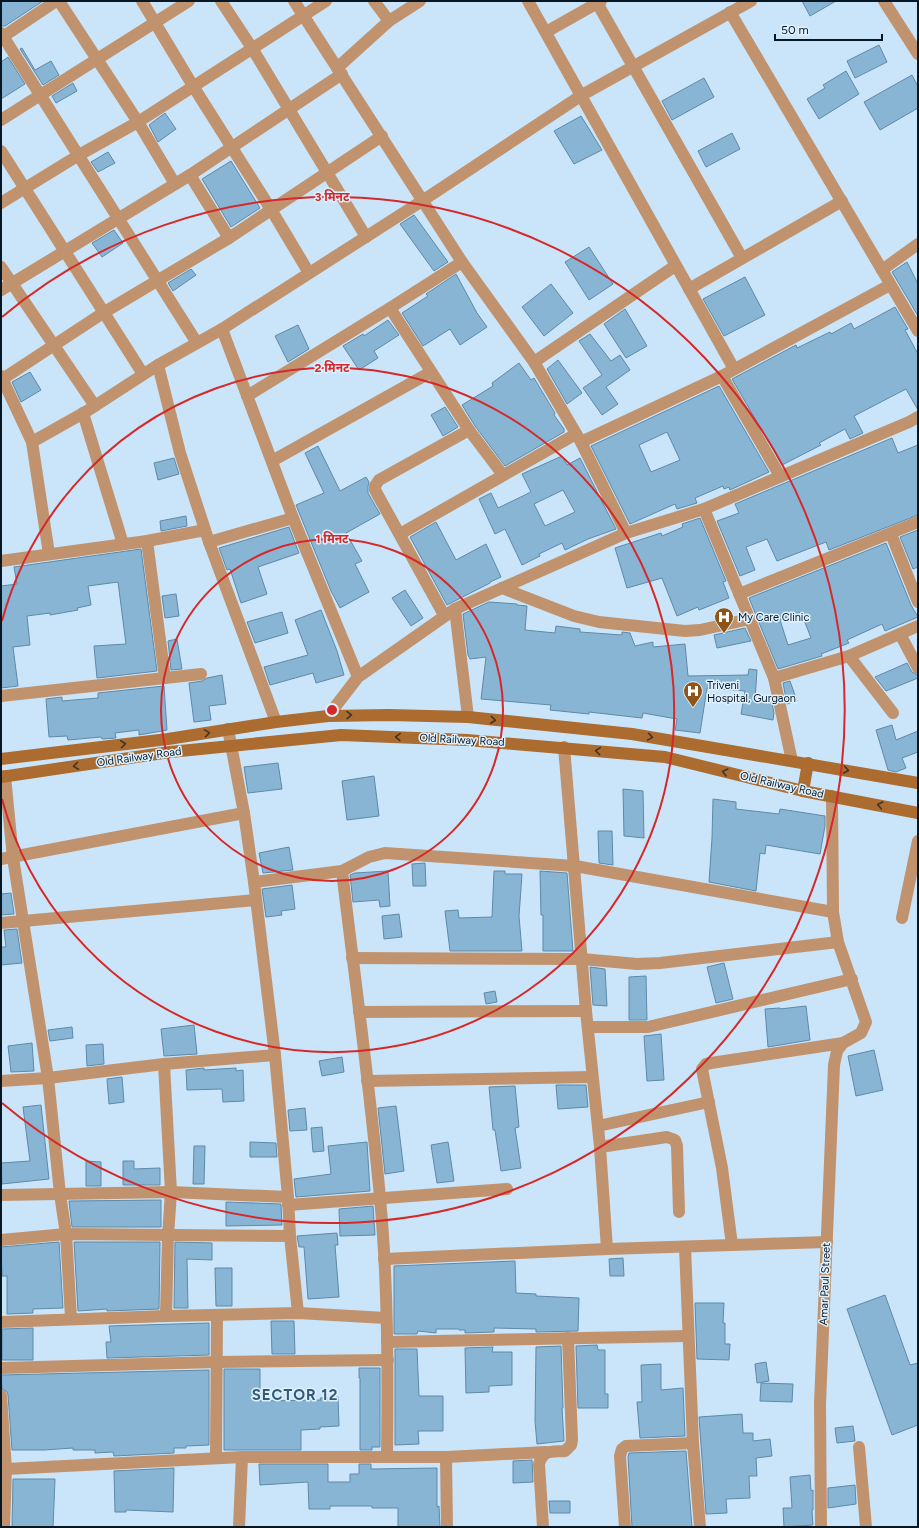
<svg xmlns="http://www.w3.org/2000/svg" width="919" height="1528" font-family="Figtree,'Noto Sans Devanagari',sans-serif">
	<rect width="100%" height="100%" fill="#cae5f9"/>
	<g fill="#89b5d5" stroke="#5e89a8" fill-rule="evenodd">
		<polygon points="1,1 43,1 5,26 1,26"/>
		<polygon points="802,1 836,1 810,16"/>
		<polygon points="879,45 887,62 855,78 847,61"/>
		<polygon points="22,48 35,70 51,61 59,75 43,85 20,49"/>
		<polygon points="8,57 25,84 1,99 1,62"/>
		<polygon points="846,71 859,94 819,119 807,99 825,88 823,85"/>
		<polygon points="912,75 918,87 918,108 880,130 864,102"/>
		<polygon points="704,78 714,97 672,120 662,101"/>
		<polygon points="73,83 77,91 56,103 52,96"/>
		<polygon points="165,113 176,129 158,142 149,125"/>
		<polygon points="581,116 602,150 574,164 554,131"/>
		<polygon points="732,133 740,149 706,167 698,151"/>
		<polygon points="108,152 115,163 98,172 91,162"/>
		<polygon points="231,161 260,208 231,227 202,179"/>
		<polygon points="414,215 448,262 434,271 400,224"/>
		<polygon points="114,230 123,243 102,257 92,243"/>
		<polygon points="589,247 613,284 589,300 565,262"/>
		<polygon points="907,262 918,284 918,316 892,272"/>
		<polygon points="191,269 196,275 173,291 168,283"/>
		<polygon points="456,274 477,313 487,327 460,345 450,329 423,346 402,313 428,296 426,294"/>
		<polygon points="745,277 765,315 724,336 703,299"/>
		<polygon points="551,284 573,313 544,336 522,307"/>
		<polygon points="895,307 908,329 905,330 918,354 918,410 906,389 854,416 863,433 850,439 845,429 819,443 821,445 782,465 732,379 796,345 797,348 830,332 831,334 851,323 854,329"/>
		<polygon points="625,309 647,346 626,358 604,324"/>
		<polygon points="388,320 399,335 374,351 378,358 359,370 343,346 363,334 364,336"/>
		<polygon points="298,325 309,349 288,362 275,336"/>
		<polygon points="590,334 611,361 620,355 630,370 606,387 618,404 602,415 583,388 602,375 579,341"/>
		<polygon points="558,360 582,393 567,404 547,369"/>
		<polygon points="519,363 531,380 534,378 555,413 554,415 564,429 564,432 505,466 475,426 462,405 493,386 492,383"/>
		<polygon points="30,372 41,390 21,402 12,382"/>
		<path d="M 719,386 L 769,472 L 730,490 L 729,487 L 724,489 L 723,486 L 695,498 L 697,503 L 677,509 L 675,504 L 630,524 L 591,446 ZM 667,432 L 680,460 L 651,472 L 639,445 Z"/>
		<polygon points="445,407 458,427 443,436 431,415"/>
		<polygon points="892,438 898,453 918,445 918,515 829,550 826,542 777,561 767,539 746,547 755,570 740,576 717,521 739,513 735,504"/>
		<polygon points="318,446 340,491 366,477 369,482 368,486 368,493 380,514 346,533 362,561 355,564 369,592 340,608 331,591 296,505 324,493 305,453"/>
		<path d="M 562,456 L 567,465 L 580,458 L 616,529 L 588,539 L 565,550 L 562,543 L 539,554 L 540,556 L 522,565 L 505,529 L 495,534 L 479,499 L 491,493 L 498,508 L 531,492 L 522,474 ZM 563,490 L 575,512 L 545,526 L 534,504 Z"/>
		<polygon points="174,458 179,474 158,480 154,463"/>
		<polygon points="186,516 187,526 161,531 160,521"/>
		<polygon points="700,518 726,581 723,582 729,598 699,610 698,607 677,616 662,578 627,588 615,548 661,533 662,536 683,527 682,524"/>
		<polygon points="436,522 456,560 486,544 501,577 490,582 490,583 447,605 410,537"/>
		<polygon points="289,527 299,553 258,567 267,594 241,603 230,569 227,570 219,548"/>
		<polygon points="918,530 918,567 913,569 900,537"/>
		<path d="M 886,543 L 911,605 L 918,617 L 885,631 L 882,624 L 847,640 L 849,643 L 821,654 L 822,656 L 778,669 L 749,598 ZM 801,612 L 811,638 L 788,645 L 780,620 Z"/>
		<polygon points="141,549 157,671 97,678 94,646 126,644 118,582 88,586 91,605 77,608 78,610 50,615 50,613 27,616 30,645 13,647 18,686 1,688 1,586 17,584 14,567"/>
		<polygon points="405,590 423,618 411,626 392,598"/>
		<polygon points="176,594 179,616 165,618 162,596"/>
		<polygon points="489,602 517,604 517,605 527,606 525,630 555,633 556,626 580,629 580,632 622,635 622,632 630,633 635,646 653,642 653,647 685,644 688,676 748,675 749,669 757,670 755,700 772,703 774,713 773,720 741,714 745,691 707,688 700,733 675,730 677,719 643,713 642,718 589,712 589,714 550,710 551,705 481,699 486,657 470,659 468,655 463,614"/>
		<polygon points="321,610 337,651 344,675 316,683 313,673 270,685 264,667 308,655 295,620"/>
		<polygon points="282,612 288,633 255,643 247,622"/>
		<polygon points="745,628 751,641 717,648 714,635"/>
		<polygon points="177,639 182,669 171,670 168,641"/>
		<polygon points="907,663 912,672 918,675 918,678 886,691 875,677"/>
		<polygon points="222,675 226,704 209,706 211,720 194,722 189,683 202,681 207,678"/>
		<polygon points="790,681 797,701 787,704 783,683"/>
		<polygon points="164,686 167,730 139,735 139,730 115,733 116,738 102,739 101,737 68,740 67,736 49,737 46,699 62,697 62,701 98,698 98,693"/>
		<polygon points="892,725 896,740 918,731 918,752 902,758 906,768 896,772 888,770 876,730"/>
		<polygon points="278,763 282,789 248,793 244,767"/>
		<polygon points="374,776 379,816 347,820 342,781"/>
		<polygon points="623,789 643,791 644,838 624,836"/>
		<polygon points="713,799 736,802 736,809 779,814 780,809 825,816 825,826 820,854 766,845 765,854 760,853 756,891 709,882 712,838"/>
		<polygon points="598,831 612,831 613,865 599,863"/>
		<polygon points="289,847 293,870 263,873 259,853"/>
		<polygon points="425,863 426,886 413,886 412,864"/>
		<polygon points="388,871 390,906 380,907 379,900 353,902 350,875 355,873"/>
		<polygon points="494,871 505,871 505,874 522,874 519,916 522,951 450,951 445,911 458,910 459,918 492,917"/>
		<polygon points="540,871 567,873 573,951 543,951 543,915 541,915"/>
		<polygon points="292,885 295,909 281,911 282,915 266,917 262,889"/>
		<polygon points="11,893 14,914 1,915 1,894"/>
		<polygon points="399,914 402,937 384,939 382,916"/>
		<polygon points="17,929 22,963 1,965 1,947 6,947 4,930"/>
		<polygon points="724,963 733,999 716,1003 707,967"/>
		<polygon points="590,967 605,969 607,1006 593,1005"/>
		<polygon points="646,976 647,1020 629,1020 629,977"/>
		<polygon points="495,991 497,1002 486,1004 484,993"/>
		<polygon points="806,1006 810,1040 768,1047 765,1009 780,1008 780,1009"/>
		<polygon points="194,1025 197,1054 164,1056 161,1029"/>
		<polygon points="72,1027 73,1038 50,1041 48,1030"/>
		<polygon points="661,1034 664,1080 647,1081 644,1036"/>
		<polygon points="32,1043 34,1071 11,1072 8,1046"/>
		<polygon points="103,1044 104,1064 87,1066 86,1045"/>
		<polygon points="874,1050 883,1090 856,1096 848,1056"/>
		<polygon points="342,1057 344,1072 322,1076 319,1061"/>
		<polygon points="204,1068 204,1070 236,1068 236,1071 243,1070 244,1101 223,1102 222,1089 187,1090 186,1070"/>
		<polygon points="122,1077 124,1102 109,1104 107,1079"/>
		<polygon points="556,1085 586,1085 588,1107 558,1109"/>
		<polygon points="515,1086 519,1127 515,1128 521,1168 501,1171 495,1130 493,1130 489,1087"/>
		<polygon points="41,1105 49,1179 2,1184 1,1163 30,1161 23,1107"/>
		<polygon points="396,1106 404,1171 385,1174 378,1108"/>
		<polygon points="305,1108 307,1130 290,1131 288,1110"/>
		<polygon points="322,1127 324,1151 313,1152 311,1128"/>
		<polygon points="250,1142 276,1143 277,1157 250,1157"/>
		<polygon points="367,1142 370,1191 296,1197 294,1179 331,1174 328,1146"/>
		<polygon points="448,1142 454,1181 437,1183 431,1145"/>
		<polygon points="194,1146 205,1146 204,1184 193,1184"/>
		<polygon points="86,1161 101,1162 101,1186 86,1186"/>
		<polygon points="123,1161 134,1161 134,1169 160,1168 160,1185 123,1185"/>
		<polygon points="161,1200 161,1227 72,1227 69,1201"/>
		<polygon points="226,1202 281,1204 282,1225 226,1226"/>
		<polygon points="373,1206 375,1235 340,1236 339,1209"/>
		<polygon points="337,1233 338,1245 335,1245 339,1297 308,1299 304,1247 299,1247 297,1236"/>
		<polygon points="59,1242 63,1308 33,1309 33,1313 7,1314 7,1276 2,1276 1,1247"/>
		<polygon points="74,1242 160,1242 159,1309 107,1311 107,1309 78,1311"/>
		<polygon points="175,1242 212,1243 212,1260 187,1259 188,1308 174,1308"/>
		<polygon points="623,1258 624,1276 610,1276 609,1259"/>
		<polygon points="515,1261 516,1293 536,1294 536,1296 579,1298 578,1331 536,1332 536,1329 494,1328 494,1332 465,1333 465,1330 459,1330 459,1329 436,1329 436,1333 418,1331 417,1334 394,1334 394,1266"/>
		<polygon points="215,1268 232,1268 232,1306 216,1306"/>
		<polygon points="885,1295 910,1365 918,1363 918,1425 892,1435 847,1309"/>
		<polygon points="695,1303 724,1303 723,1323 725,1323 725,1344 730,1344 729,1360 697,1359"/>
		<polygon points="271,1321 294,1321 295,1354 272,1354"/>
		<polygon points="209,1323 209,1355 107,1358 106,1342 111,1342 109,1326"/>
		<polygon points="33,1328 33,1360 2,1360 2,1329"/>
		<polygon points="597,1345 598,1350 605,1350 605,1394 608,1394 608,1408 578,1408 576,1346"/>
		<polygon points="561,1346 563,1408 562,1408 564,1441 537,1444 535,1421 536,1347"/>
		<polygon points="493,1347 492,1352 512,1352 512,1385 489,1386 489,1392 466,1393 465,1348"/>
		<polygon points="395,1349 417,1349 419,1396 443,1396 443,1431 418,1431 419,1444 395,1445"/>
		<polygon points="766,1362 769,1381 757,1383 755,1364"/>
		<polygon points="661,1364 661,1390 683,1388 685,1436 640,1438 637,1402 642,1402 641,1365"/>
		<polygon points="359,1368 380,1368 380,1447 372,1447 372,1450 360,1450 360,1378 359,1378"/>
		<polygon points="224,1369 260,1369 260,1401 321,1400 320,1398 338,1397 339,1426 320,1427 320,1429 301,1430 301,1450 224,1450"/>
		<polygon points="209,1370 209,1445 186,1446 186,1448 174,1448 174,1453 114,1456 113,1452 95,1453 95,1450 73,1450 73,1448 44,1450 12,1450 8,1395 7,1392 2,1389 1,1375"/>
		<polygon points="761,1383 793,1384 792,1402 760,1401"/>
		<polygon points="742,1414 743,1433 753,1433 753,1441 770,1439 772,1456 756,1458 757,1476 749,1476 750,1498 726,1499 727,1513 706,1514 699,1417"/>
		<polygon points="853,1426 855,1441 837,1443 835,1428"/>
		<polygon points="686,1451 692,1527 632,1527 628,1457 629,1453"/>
		<polygon points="532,1460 533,1482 513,1483 513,1461"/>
		<polygon points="259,1464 328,1464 328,1482 350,1482 350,1474 359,1474 359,1464 371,1464 371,1469 437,1468 437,1507 439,1506 440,1527 398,1527 398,1508 372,1508 372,1506 330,1506 330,1509 309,1509 308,1482 260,1485"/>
		<polygon points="174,1468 173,1512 126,1510 126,1512 115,1512 114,1471"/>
		<polygon points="810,1475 811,1491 813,1490 813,1510 812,1510 813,1525 784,1527 783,1508 792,1508 790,1477"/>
		<polygon points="13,1479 55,1479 53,1527 12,1527"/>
		<polygon points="855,1485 856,1504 828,1508 828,1488"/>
		<polygon points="549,1501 570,1501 570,1513 550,1513"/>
	</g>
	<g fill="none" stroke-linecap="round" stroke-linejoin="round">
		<g stroke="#c0936e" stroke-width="12">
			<polyline points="59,1 138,122 175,184"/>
			<polyline points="142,1 193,86 272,211 309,273"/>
			<polyline points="221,1 252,48 366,237"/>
			<polyline points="294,1 462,262 534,362 581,442 626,533"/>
			<polyline points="374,1 389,21"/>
			<polyline points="528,1 734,369"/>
			<polyline points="596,1 742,258"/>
			<polyline points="884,1 918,54"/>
			<polyline points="730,12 918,331"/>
			<polyline points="546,32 601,1"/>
			<polyline points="1,33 197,343"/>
			<polyline points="1,38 56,1"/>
			<polyline points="337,68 389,21 420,1"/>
			<polyline points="1,120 189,1"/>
			<polyline points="1,151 143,374"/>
			<polyline points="190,175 229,238"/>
			<polyline points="1,203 79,155 138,122 326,1"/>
			<polyline points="1,267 95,406"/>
			<polyline points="882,270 918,244"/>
			<polyline points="689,289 842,201"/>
			<polyline points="1,290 190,175 342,74"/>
			<polyline points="390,308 469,430 503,475"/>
			<polyline points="222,329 293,518 358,677"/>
			<polyline points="534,362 675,266"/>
			<polyline points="158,365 180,453 209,542 276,722"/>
			<polyline points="1,376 32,442 49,554"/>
			<polyline points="722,376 780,476"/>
			<polyline points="1,380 103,313 229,238 382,136"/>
			<polyline points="247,396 390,308 462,262"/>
			<polyline points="83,413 123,544"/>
			<polyline points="32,442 87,411 158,365 222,329 422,201 582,95 751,1"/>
			<polyline points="581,442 722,376 890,285"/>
			<polyline points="272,461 431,372"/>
			<polyline points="704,509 774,678 792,761"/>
			<polyline points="400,534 576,434"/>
			<polyline points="891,534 918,602"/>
			<polyline points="147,541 165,678"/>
			<polyline points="209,542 293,518"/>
			<polyline points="1,561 147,541 205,530"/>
			<polyline points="502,588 574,616 599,622 685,631 700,630 750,619"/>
			<polyline points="739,594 918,522"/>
			<polyline points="455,609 468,717"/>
			<polyline points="444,615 375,490 375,486 379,480 469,430"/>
			<polyline points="900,634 918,668"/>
			<polyline points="849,656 893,713"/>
			<polyline points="774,678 849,656 918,626"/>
			<polyline points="1,696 201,674"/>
			<polyline points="328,716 358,677 455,609 626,533 704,509 909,422 918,417"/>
			<polyline points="228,729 244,813 254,882 275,1055 288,1197 290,1236 298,1313"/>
			<polyline points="564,747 586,1011 600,1147 607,1249"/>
			<polyline points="5,776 13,858 48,1078 60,1194 66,1234 71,1318"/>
			<polyline points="1,859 244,813"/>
			<path d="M 342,871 C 355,980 370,1088 380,1198 C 388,1284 388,1371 387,1457"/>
			<polyline points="254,882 342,871 369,857 385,853 575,866 833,912"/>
			<polyline points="902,918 918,841"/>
			<polyline points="1,923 256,900"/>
			<polyline points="352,958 582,959 637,964 660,963 838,942"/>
			<polyline points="359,1012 586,1011"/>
			<polyline points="588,1027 648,1027 852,979"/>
			<polyline points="164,1064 171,1192 168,1236 166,1316"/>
			<polyline points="1,1081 48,1078 164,1064 275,1055"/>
			<polyline points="367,1081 592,1077"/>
			<polyline points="598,1126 709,1102"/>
			<polyline points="600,1147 667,1137 675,1140 677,1146 679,1212"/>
			<polyline points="1,1195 171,1192 288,1197"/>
			<polyline points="288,1205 507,1189"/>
			<polyline points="1,1240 66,1234 290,1236"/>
			<polyline points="732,1245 722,1168 702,1069 706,1064 711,1063 843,1043 861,1033 866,1022 838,942 833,912 832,796"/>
			<polyline points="685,1247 693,1443 700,1527"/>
			<polyline points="384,1259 607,1249 827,1242"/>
			<polyline points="1,1322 166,1316 298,1313 386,1318"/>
			<polyline points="387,1342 688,1336"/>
			<polyline points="1,1368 217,1362 388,1360"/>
			<polyline points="1,1396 6,1469 4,1527"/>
			<polyline points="859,1447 866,1527"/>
			<polyline points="446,1457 447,1527"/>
			<polyline points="216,1458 217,1315"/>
			<polyline points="6,1469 242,1457 446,1457 546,1452"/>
			<polyline points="239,1527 242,1457"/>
			<path d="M 543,1527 L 539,1464 C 543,1449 552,1452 565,1451 L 571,1445 L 572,1440 L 568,1338"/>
			<polyline points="625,1527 620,1456 622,1449 626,1446 693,1443"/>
			<polyline points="821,1527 820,1404 834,1065 837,1051 843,1043"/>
		</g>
		<g stroke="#ac6b2f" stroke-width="12">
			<polyline points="1,759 168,739 276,722 328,716 389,715 468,717 632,734 918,783"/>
			<polyline points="1,777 170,752 341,735 467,740 665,757 803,791 918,813"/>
			<polyline points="803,791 808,763"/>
		</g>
	</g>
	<defs><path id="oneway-chevron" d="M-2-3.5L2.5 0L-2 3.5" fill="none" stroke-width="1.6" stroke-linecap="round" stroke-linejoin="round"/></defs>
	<g stroke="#413528">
		<use href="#oneway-chevron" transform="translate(349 715) rotate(-1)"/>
		<use href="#oneway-chevron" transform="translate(493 720) rotate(6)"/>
		<use href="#oneway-chevron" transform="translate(207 733) rotate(-9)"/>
		<use href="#oneway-chevron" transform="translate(398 737) rotate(-178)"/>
		<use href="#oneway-chevron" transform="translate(650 737) rotate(9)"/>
		<use href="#oneway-chevron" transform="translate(123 744) rotate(-7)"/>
		<use href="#oneway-chevron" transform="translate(598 751) rotate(-175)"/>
		<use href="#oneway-chevron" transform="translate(76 766) rotate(172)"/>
		<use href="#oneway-chevron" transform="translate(846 770) rotate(10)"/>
		<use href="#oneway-chevron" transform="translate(725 772) rotate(-166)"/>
		<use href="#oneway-chevron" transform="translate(880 805) rotate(-169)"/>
	</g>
	<g fill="none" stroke="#d62828" stroke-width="2">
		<circle cx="332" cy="710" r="171"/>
		<path d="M2 621A342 342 0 1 1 2 799"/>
		<path d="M2 317A513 513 0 1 1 2 1103"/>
	</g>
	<defs>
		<g id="hospital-pin" transform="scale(1)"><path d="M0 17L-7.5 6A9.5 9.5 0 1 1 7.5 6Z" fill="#915417" stroke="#dff1ff"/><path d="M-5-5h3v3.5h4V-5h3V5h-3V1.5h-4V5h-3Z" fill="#fff"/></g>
	</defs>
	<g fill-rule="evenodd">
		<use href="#hospital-pin" x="724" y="617"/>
		<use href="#hospital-pin" x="693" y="691"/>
	</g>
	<g text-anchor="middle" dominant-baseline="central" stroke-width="3" stroke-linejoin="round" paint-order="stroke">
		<g font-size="11" fill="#071824" stroke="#dff1ff" text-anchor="start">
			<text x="738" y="617">My Care Clinic</text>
			<text x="707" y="685">Triveni<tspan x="707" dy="13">Hospital, Gurgaon</tspan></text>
		</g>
		<g font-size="11" fill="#071824" stroke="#dff1ff">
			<text transform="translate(462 740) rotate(3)">Old Railway Road</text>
			<text transform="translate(139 757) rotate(-8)">Old Railway Road</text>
			<text transform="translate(782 785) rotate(13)">Old Railway Road</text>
			<text transform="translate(825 1284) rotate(-88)">Amar Paul Street</text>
		</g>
		<g font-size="15" font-weight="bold" letter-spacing="1" fill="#315b78" stroke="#dff1ff">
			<text x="295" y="1395">SECTOR 12</text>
		</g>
	</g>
	<circle cx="332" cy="710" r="6" fill="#d62828" stroke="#dff1ff" stroke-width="2"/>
	<g font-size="12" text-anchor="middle" font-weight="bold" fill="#d62828" stroke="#dff1ff" stroke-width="3" stroke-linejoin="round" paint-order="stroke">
		<text x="332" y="201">3 मिनट</text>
		<text x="332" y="372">2 मिनट</text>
		<text x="332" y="543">1 मिनट</text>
	</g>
	<rect width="919" height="1528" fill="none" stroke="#071824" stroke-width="4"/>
	<path d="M775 34v6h107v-6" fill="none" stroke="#071824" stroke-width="2"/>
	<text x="781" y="34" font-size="12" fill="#071824" stroke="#dff1ff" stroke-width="3" paint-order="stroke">50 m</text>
</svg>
